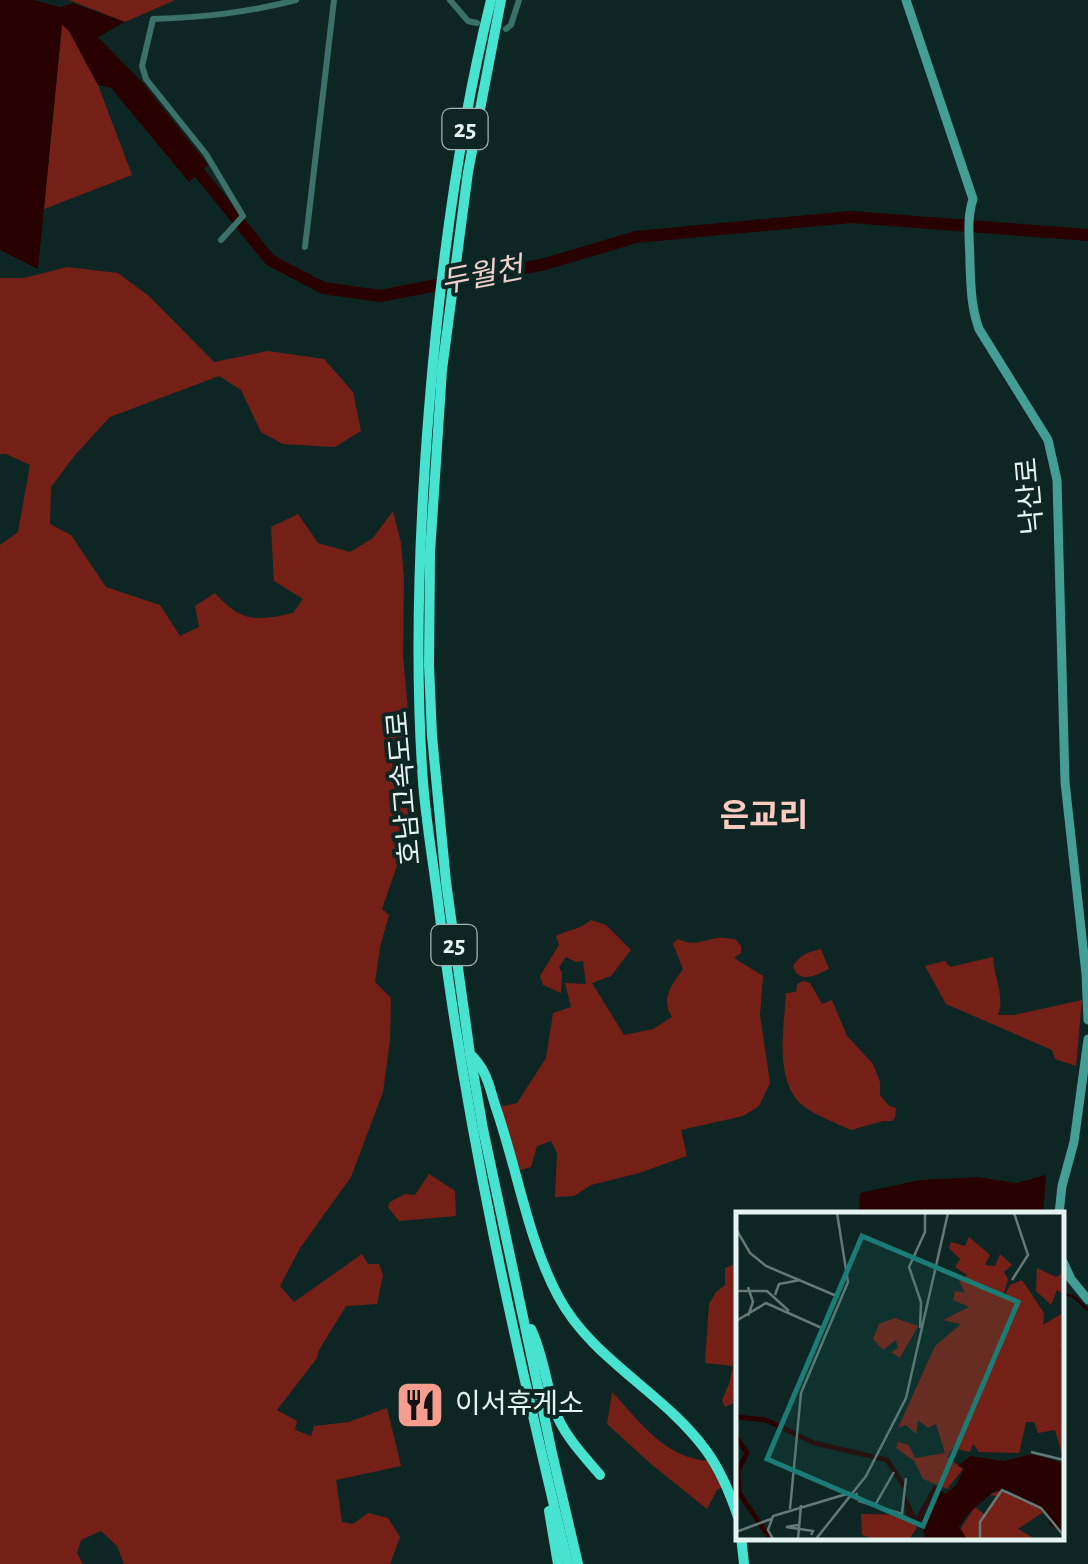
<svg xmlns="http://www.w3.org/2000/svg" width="1088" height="1564" font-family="'Alegreya Sans','Noto Sans KR',sans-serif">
	<rect width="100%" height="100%" fill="#0e2623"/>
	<g fill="#752016">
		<polygon points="69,0 175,0 125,22"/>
		<polygon points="62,24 69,31 98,85 132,175 44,209"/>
		<path d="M 67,267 L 118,273 L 150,297 L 214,362 L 268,351 L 324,359 L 353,392 L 361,431 L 335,447 L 283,444 L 261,432 L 241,390 L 219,376 L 110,417 L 75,455 L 51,487 L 50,524 L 71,535 L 106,587 L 160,605 L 180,636 L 199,627 L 195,606 L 215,593 C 242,623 256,621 293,613 L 303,599 L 274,581 L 271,527 L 298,514 L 318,543 L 350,552 L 373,538 L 393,511 L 401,543 L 404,579 L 403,655 L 409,722 L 409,804 L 405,843 L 382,909 L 389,915 L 380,947 L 375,982 L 391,998 L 390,1040 L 383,1092 L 351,1177 L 300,1248 L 280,1286 L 294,1302 L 362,1254 L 368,1264 L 379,1264 L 383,1275 L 377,1304 L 346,1306 L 319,1350 L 317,1358 L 277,1410 L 297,1421 L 295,1430 L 311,1436 L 314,1426 L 349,1422 L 387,1408 L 401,1466 L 336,1480 L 342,1522 L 353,1524 L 368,1513 L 388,1518 L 400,1537 L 390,1564 L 124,1564 L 117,1546 L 101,1531 L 81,1540 L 77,1553 L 83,1564 L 0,1564 L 0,545 L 18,532 L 30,465 L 6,454 L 0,454 L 0,278 L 24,278 Z"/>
		<path d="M 591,920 L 606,925 L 631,950 L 611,976 L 592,983 L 624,1035 L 653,1029 L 672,1017 C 660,998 672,985 683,969 L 673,944 L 678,939 C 694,947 703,940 718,938 C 724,937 730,939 735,939 L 741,946 L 741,953 L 734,958 L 763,976 L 760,1015 L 770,1083 L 759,1106 L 743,1116 L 681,1130 L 687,1156 L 639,1173 L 591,1185 L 574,1196 L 555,1197 L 557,1153 L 551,1141 L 537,1146 L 531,1167 L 514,1172 L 498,1107 L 517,1103 L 546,1058 L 553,1013 L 571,1007 L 565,983 L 586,984 L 583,961 L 576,962 L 566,957 L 559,967 L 562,973 L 561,993 L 543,985 L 540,976 L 559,945 L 556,936 C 569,929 580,930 591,920 Z"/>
		<path d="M 821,949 L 829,969 C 816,975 799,985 793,966 C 800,955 808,952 821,949 Z"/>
		<path d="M 993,957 C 994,977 1005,997 998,1015 L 1014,1015 L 1082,1000 L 1076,1066 L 1055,1059 L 1052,1050 L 946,1004 L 925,966 L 945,961 L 950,967 Z"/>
		<path d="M 803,981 L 810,983 L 822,1004 L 832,1000 L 847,1036 L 873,1064 L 880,1082 L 880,1095 L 889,1106 L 896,1108 L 895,1117 L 892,1121 L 883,1121 L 851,1130 C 836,1123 819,1117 806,1108 C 773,1085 784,1029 786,993 L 796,992 L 797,984 Z"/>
		<polygon points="429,1174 455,1191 456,1216 399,1221 388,1207 390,1202 405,1194 415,1195"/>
		<polygon points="738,1263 738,1401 725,1407 722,1400 729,1384 733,1366 705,1363 709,1304 716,1292 725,1285 725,1268"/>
		<path d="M 612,1392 C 641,1423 666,1460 712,1461 L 724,1486 L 717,1490 L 707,1509 L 651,1464 L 607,1424 Z"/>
	</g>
	<g fill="#290000">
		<polygon points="0,0 33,0 60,7 73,3 125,22 98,37 142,82 208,165 189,182 111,88 98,85 69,31 62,25 38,269 0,250"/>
		<polygon points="1046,1175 1043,1214 859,1214 860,1193 920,1180 978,1177 1016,1183"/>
	</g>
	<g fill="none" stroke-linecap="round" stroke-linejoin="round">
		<polyline stroke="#290000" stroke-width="2.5" points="1060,1292 1074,1297 1088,1310"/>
		<polyline stroke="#290000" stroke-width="12" points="189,160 270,260 323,288 380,296 545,264 636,237 851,217 1088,235"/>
		<g stroke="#3c716a" stroke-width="6">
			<polyline points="450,0 468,21 477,23"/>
			<polyline points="506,29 511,25 519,0"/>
			<path d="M 221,240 L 243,216 L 206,154 L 146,79 L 142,66 L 153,19 C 206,17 245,13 296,0"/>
			<polyline points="305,247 334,0"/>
		</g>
		<g stroke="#449e93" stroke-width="9">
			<path d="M 906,0 L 973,199 C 966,220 970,243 970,264 C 971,287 971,307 979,329 L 1048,440 L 1057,480 L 1065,782 L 1086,974 L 1088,1020"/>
			<polyline points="1059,1214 1062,1186 1074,1142 1088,1039"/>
			<polyline points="1060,1255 1071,1279 1088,1300"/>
		</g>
		<g stroke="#48e2d1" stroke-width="10">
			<path d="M 491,0 C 458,133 440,272 429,409 C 419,533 414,658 423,782 C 426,822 433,861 438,901 C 465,1125 515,1344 568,1564"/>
			<polyline points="501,0 468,172 442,370 430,553 429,666 432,736 446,882 470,1054 483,1129 552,1453 578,1564"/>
			<path d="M 470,1054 C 487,1070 489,1086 496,1108 C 517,1168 528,1240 558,1296 C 592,1360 662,1391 705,1449 C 720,1469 730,1493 738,1517"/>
			<path d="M 531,1329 C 543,1354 546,1382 554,1408 C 562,1433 583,1455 600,1475"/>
			<polyline points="549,1511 558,1564"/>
			<polyline points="741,1536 744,1564"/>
		</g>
	</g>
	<defs>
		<g id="restaurant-square" transform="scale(2.5)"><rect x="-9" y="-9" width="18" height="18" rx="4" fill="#f59d8e" stroke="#0e2623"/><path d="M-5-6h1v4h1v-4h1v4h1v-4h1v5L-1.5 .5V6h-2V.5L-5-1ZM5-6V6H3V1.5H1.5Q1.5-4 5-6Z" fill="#111"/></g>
	</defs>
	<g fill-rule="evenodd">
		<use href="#restaurant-square" x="420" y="1405"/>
	</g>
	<g text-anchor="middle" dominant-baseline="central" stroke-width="8" stroke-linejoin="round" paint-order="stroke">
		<g fill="#0e2623" stroke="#a5b6b3" stroke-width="2.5">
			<rect x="442.5" y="109" width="45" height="40" rx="8"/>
			<rect x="431.5" y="925" width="45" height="40" rx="8"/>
		</g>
		<g font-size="25" font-weight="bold" fill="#e6f4f1">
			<text x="465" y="129">25</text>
			<text x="454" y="945">25</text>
		</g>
		<g font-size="28" fill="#e6f4f1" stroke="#0e2623">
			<text transform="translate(1031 496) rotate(-95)">낙산로</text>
			<text transform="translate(405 788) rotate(-95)">호남고속도로</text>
		</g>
		<g font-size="28" fill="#e6f4f1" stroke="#0e2623" text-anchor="start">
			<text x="455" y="1405">이서휴게소</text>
		</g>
		<g font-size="30" font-style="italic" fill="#edd1cc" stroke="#0e2623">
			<text transform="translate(482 276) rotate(-11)">두월천</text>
		</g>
		<g font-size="32" font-weight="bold" fill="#fdcac1" stroke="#0e2623">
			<text x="764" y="816">은교리</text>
		</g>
	</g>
	<g transform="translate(736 1212)">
		<rect width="328" height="328" fill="#0e2623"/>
		<path d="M 233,25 L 254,43 L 249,53 L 259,54 L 264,42 L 276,53 L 268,60 L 272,67 L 266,88 L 274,73 L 286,68 L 308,101 L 307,113 L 327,101 L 327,140 L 321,136 L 327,141 L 327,245 L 319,218 L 302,221 L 298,210 L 290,210 L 283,241 L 243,240 L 237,232 L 234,240 L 217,236 L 211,245 L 227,257 L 211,277 L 187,267 L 178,249 L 160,236 L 162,230 L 173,233 L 179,246 L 209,241 L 200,212 L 192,216 L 182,208 L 180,222 L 170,213 L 162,216 L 199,134 L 225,112 L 207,108 L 233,95 L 217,88 L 219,79 L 229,81 L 223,69 L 231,63 L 219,55 L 224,47 L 213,36 L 215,30 L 229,34 ZM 301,56 L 320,65 L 327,61 L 326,81 L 321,78 L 315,93 L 300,79 ZM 159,106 L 182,114 L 164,146 L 155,140 L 162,136 L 160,128 L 147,138 L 137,127 L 143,112 ZM 265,277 L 309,299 L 282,317 L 299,327 L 231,327 L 223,319 L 239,295 L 248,302 L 260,284 L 254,283 ZM 125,302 L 170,303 L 181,316 L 173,327 L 139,327 L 126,323 Z" fill="#752016"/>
		<path d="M 296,242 L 327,251 L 327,321 L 314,313 L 310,300 L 272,278 L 257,280 L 232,302 L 223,315 L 231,327 L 189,327 L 187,316 L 170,303 L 167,277 L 180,305 L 198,273 L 210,282 L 221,272 L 228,256 L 222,254 L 234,244 L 268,249 Z" fill="#290000"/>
		<path fill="none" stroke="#290000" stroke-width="5" d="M 0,205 L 30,208 L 78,231 L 151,248 L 169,276M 0,225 L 11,241 L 2,259 L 3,281 L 34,326"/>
		<path fill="none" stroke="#647875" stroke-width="2.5" d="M 0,17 L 14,41 L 30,54 L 103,85M 276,68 L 292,43 L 278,1M 0,79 L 31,79 L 53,99M 39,83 L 43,72 L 64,68M 12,104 L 17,90 L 12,75M 0,109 L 30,91 L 88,117M 184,116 L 185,90 L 173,55 L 189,20 L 189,1M 295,240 L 328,248M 120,281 L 123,289 L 166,302 L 170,266M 138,295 L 158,260M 54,297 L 65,181 L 112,70 L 101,1M 62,313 L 50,315 L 77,319 L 75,323M 0,320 L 35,307M 37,327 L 32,318 L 37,304 L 114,281M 62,327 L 65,293M 80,327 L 130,264 L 170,186 L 212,1M 244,327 L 244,310 L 266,278 L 305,296 L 328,324"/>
		<path fill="#1a7c75" fill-opacity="0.15" stroke="#1a7c75" stroke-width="5" d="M 126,24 L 282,90 L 187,314 L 31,247 Z"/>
		<rect width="328" height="328" fill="none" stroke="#e6f4f1" stroke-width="5"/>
	</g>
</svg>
